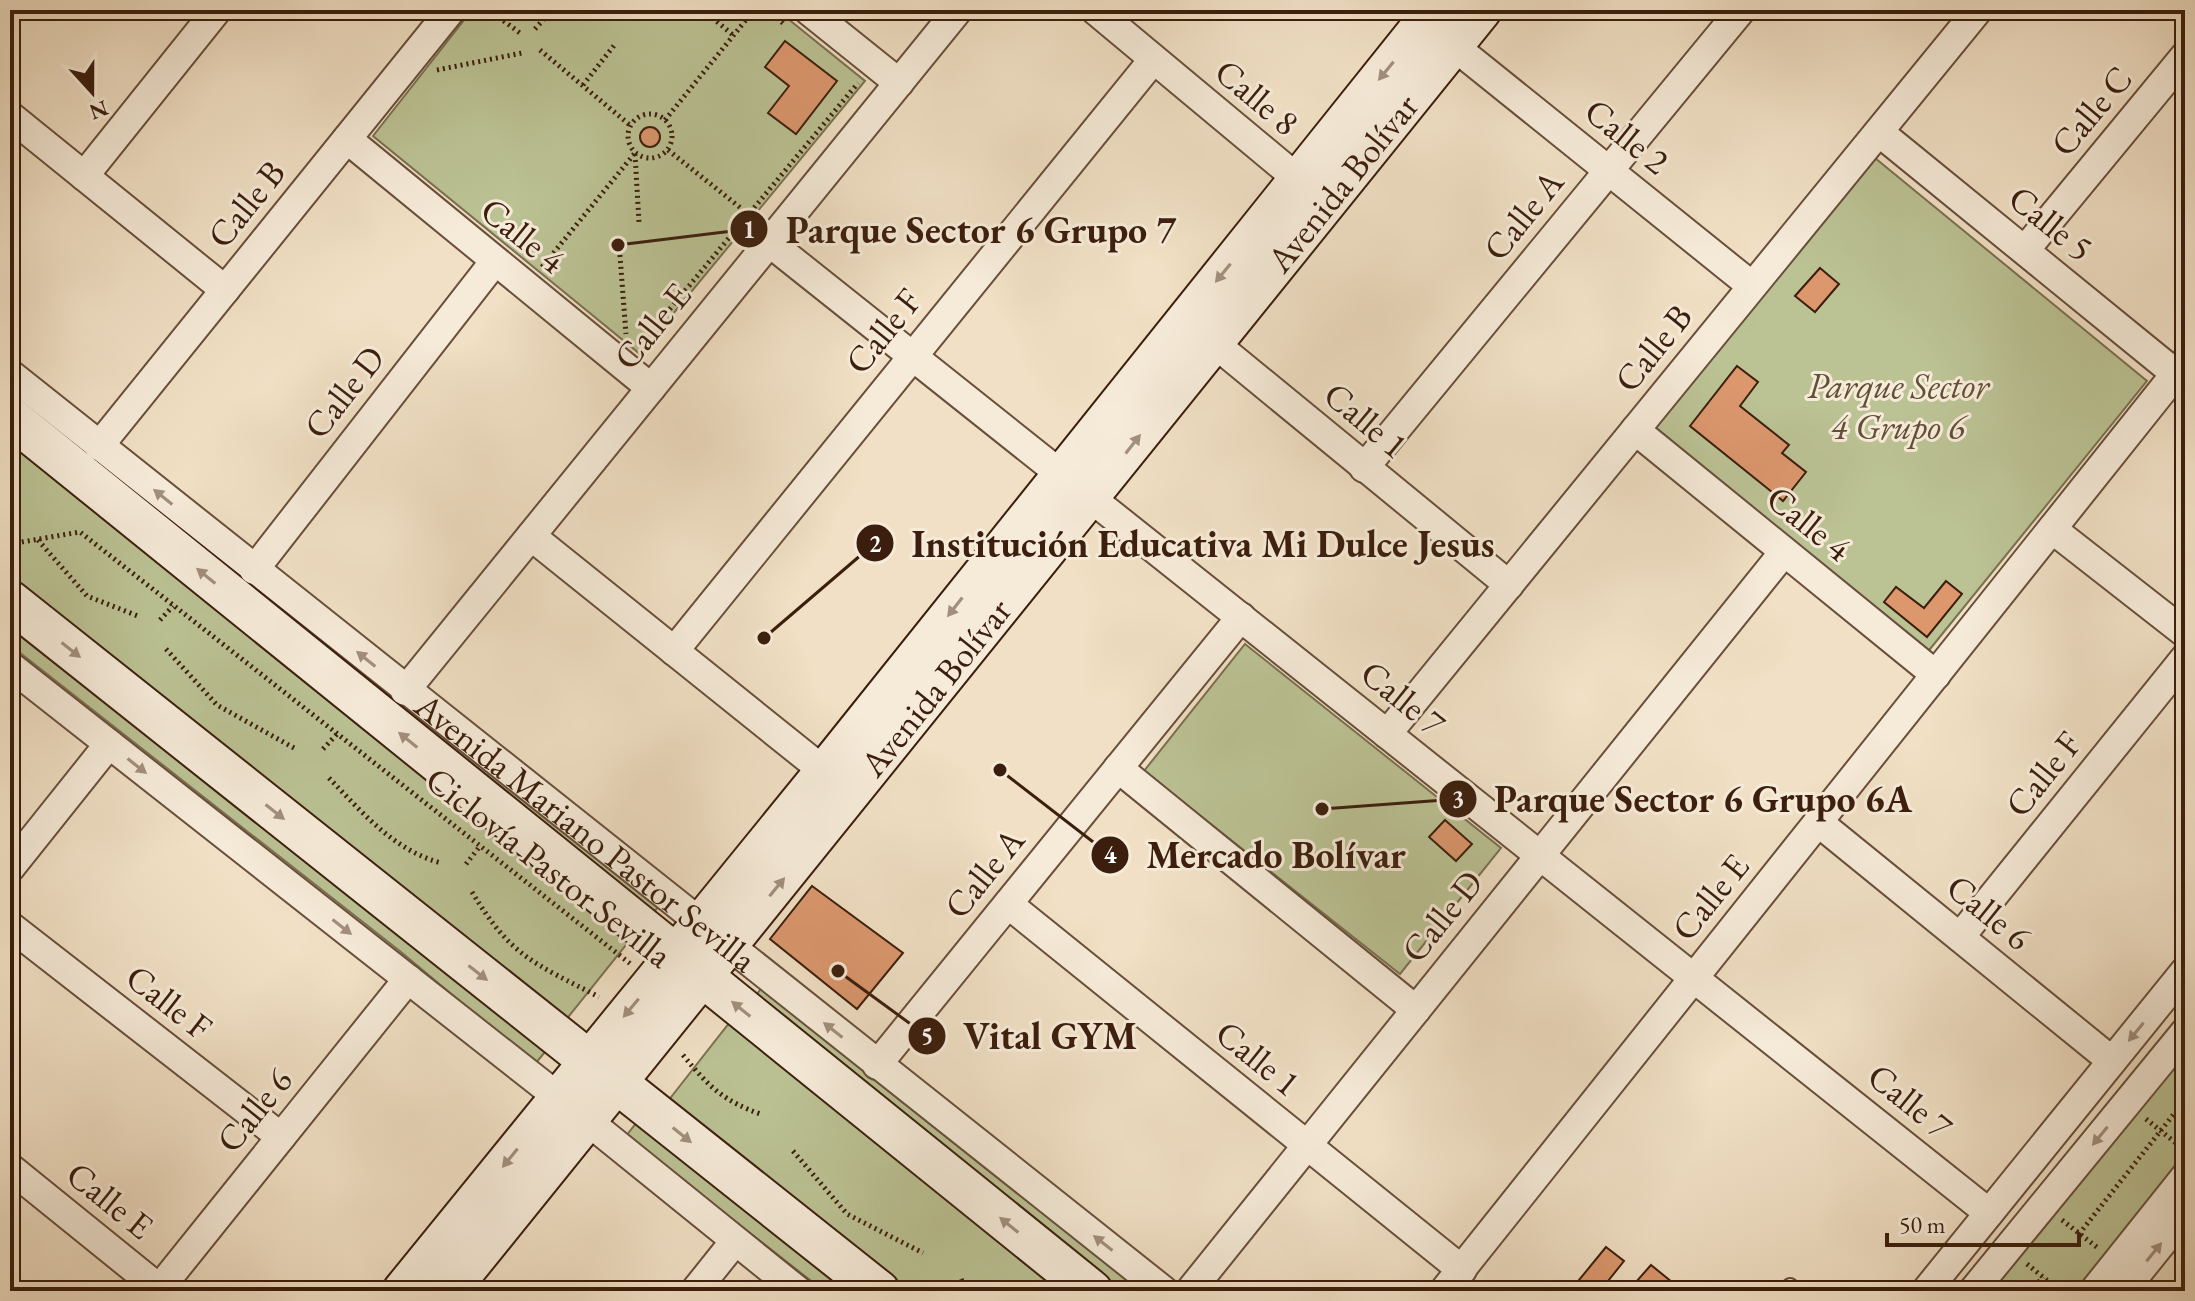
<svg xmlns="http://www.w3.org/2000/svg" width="2195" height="1301" font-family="'EB Garamond',serif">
	<rect width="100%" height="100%" fill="#f1e0c5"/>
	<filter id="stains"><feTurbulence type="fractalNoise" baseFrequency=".0025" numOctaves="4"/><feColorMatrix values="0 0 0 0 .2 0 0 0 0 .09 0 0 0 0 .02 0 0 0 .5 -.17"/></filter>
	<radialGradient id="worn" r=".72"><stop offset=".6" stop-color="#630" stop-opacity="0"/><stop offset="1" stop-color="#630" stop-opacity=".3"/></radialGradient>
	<g fill="#bbc294" stroke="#7b7050" stroke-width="2">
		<polygon points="472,10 777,10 865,81 640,354 373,136"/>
		<polygon points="1875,158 2147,381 1926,654 1650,430"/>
		<polygon points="10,379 663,902 650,916 10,399"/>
		<polygon points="10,437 634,935 565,1021 10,578"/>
		<polygon points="10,615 550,1046 535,1064 401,952 10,645"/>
		<polygon points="1245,644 1501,848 1400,974 1144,771"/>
		<polygon points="764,985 1142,1291 1121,1291 753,999"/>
		<polygon points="730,1022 1068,1291 906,1291 668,1101"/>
		<polygon points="2185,1046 2185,1156 2077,1291 1989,1291"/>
		<polygon points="641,1117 861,1291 824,1291 626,1136"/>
	</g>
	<g fill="#dc976d" stroke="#3b1e0d" stroke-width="2">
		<polygon points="785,41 837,81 796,134 768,113 789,86 765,67"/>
		<circle cx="650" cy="137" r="10"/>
		<polygon points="1820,268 1839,284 1815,312 1795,296"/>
		<polygon points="1737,366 1758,382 1740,406 1789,445 1782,453 1806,472 1783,501 1690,426"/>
		<polygon points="1946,581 1962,594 1927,637 1884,602 1896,587 1924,608"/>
		<polygon points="1445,820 1472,844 1456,861 1429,837"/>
		<polygon points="812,886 903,953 857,1009 770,939"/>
		<polygon points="1606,1247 1624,1261 1600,1291 1570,1291"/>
		<polygon points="1651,1265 1683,1291 1628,1291"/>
	</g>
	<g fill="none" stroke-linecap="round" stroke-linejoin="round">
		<g stroke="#684e3b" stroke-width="18">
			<polyline id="lane" points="1787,1291 1790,1286 1796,1291"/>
		</g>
		<g stroke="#684e3b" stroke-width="32">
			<g id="street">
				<polyline points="808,10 899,83"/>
				<polyline points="1095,10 1299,180"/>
				<polyline points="1409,10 1752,286"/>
				<polyline points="10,116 225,290"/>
				<polyline points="1879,132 2176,374"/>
				<polyline points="347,139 651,388"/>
				<polyline points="84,176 217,10"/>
				<polyline points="769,242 1989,1213"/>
				<polyline points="2025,250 2185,56"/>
				<polyline points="1214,343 1509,585"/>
				<path id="s1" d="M 10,374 L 1164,1291"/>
				<polyline points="1635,430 1936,675"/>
				<polyline points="99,446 451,10"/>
				<polyline points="1364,468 1741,10"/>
				<polyline points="2052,529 2185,633"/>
				<polyline points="531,536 825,772"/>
				<polyline points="254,570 495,261"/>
				<polyline points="674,651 1153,60"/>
				<polyline points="10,666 558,1097 798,1291"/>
				<polyline points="405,691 958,10"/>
				<polyline points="1387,734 1978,10"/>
				<polyline points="1118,768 1416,1010"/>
				<polyline points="1818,822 2112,1061"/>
				<polyline points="10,868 109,744"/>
				<polyline points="1008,904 1462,1270"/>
				<polyline points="10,926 281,1137"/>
				<polyline points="1960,937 2185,658"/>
				<polyline points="877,1065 1241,617"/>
				<polyline points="10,1168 162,1291"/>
				<polyline points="159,1289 408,979"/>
				<polyline points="695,1291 735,1241"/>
				<polyline points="1190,1291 1784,552"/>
				<polyline points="1444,1291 2185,362"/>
				<polyline points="1926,1291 2185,971"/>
				<polyline points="1973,1291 2185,1032"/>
				<polyline points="2094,1291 2185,1177"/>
				<polyline points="2123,1291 2185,1214"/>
			</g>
		</g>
		<g stroke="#3b1e0d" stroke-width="44">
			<g id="secondary">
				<polyline points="10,417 1092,1291"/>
				<polyline points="10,601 879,1291"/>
				<polyline points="403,1291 825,772 1435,10"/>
				<path id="s2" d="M 448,1291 L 1481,10"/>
			</g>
		</g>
		<g stroke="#3b1e0d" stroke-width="5" stroke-dasharray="2 4" stroke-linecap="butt">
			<polyline points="489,10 520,33"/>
			<polyline points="703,10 733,35"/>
			<polyline points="768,10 785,25"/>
			<polyline points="535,29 552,10"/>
			<polyline points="540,50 631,126"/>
			<polyline points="437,70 522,53"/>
			<polyline points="583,85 616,43"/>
			<circle cx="650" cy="136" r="22"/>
			<polyline points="665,120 754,10"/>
			<polyline points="668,150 752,217"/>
			<polyline points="635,154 639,222"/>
			<polyline points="619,243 626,334"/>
			<polyline points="542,267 635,153"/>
			<polyline points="639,346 858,83"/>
			<polyline points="38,540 87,596 138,616"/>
			<polyline points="10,544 80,532 632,965"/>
			<polyline points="160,620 173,606"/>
			<polyline points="166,649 217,705 294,748"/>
			<polyline points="323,749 337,734"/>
			<path d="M 329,778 C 362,812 393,850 441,863"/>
			<polyline points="466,864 480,846"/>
			<path d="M 472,892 C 511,957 534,963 599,997"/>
			<path d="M 683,1055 C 709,1087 723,1101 763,1115"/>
			<polyline points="2146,1119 2182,1148"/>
			<polyline points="793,1151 847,1214 923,1253"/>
			<polyline points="2062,1220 2098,1248"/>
			<polyline points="2079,1234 2185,1100"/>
			<polyline points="2027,1264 2060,1291"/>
			<polyline points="961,1279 967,1291"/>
			<polyline points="2031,1291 2043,1277"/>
		</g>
		<use href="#lane" stroke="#f6ebd9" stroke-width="14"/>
		<use href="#street" stroke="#f6ebd9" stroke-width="28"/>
		<use href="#secondary" stroke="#f6ebd9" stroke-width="40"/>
	</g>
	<defs><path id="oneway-solid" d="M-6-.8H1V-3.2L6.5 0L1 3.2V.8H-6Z" transform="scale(2)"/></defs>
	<g fill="#a28f7d">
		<use href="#oneway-solid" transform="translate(1386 71) rotate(129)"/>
		<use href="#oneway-solid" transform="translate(1223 273) rotate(129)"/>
		<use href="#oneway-solid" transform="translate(1133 444) rotate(-52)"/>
		<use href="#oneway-solid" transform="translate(163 497) rotate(-141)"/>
		<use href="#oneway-solid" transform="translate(206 576) rotate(-141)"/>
		<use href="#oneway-solid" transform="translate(955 607) rotate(128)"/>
		<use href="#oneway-solid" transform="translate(71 650) rotate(38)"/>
		<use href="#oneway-solid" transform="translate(366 659) rotate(-141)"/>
		<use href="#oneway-solid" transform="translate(408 740) rotate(-141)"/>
		<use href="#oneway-solid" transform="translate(137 766) rotate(38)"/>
		<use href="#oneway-solid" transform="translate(275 812) rotate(38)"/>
		<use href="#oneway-solid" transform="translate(777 887) rotate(-51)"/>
		<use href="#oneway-solid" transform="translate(342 927) rotate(38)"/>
		<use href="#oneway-solid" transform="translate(478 973) rotate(38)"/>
		<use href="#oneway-solid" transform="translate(631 1008) rotate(130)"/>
		<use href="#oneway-solid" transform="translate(741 1009) rotate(-141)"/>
		<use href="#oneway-solid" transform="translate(833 1030) rotate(-142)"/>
		<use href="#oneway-solid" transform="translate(2136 1032) rotate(129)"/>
		<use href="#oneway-solid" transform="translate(682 1135) rotate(39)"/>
		<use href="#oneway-solid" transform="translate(2100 1136) rotate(129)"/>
		<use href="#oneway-solid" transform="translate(510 1158) rotate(129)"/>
		<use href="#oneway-solid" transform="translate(1009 1225) rotate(-141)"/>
		<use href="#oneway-solid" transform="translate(1103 1243) rotate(-142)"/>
		<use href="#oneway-solid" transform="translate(2154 1252) rotate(-51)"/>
	</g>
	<g text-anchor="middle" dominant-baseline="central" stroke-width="6" stroke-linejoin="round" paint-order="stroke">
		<g font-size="36" fill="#3b1e0d" stroke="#f6ebd9">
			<text transform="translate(1257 97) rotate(40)">Calle 8</text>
			<text transform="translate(2091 111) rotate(-50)">Calle C</text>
			<text transform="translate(1627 136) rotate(39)">Calle 2</text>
			<text stroke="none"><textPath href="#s2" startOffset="1424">Avenida Bolívar</textPath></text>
			<text transform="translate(246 204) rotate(-51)">Calle B</text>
			<text transform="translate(1523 215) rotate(-51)">Calle A</text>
			<text transform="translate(2051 223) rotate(39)">Calle 5</text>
			<text transform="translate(523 235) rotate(39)">Calle 4</text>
			<text transform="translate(652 326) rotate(-51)">Calle E</text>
			<text transform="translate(883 331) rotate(-51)">Calle F</text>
			<text transform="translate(1653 348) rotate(-51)">Calle B</text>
			<text transform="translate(344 392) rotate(-52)">Calle D</text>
			<text transform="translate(1366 420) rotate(40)">Calle 1</text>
			<text transform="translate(1809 523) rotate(39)">Calle 4</text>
			<text stroke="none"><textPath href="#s2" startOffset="776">Avenida Bolívar</textPath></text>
			<text transform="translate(1403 698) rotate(39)">Calle 7</text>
			<text transform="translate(2043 774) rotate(-51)">Calle F</text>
			<text stroke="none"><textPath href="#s1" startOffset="736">Avenida Mariano Pastor Sevilla</textPath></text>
			<text transform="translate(549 867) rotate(38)">Ciclovía Pastor Sevilla</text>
			<text transform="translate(984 873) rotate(-51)">Calle A</text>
			<text transform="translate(1710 897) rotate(-51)">Calle E</text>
			<text transform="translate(1989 912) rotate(39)">Calle 6</text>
			<text transform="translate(1442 916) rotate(-51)">Calle D</text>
			<text transform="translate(169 1002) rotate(38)">Calle F</text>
			<text transform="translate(1258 1058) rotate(39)">Calle 1</text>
			<text transform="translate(1910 1101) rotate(39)">Calle 7</text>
			<text transform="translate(254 1110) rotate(-51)">Calle 6</text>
			<text transform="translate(110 1200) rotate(39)">Calle E</text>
		</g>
		<g font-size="36" font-style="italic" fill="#614f36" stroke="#f6ebd9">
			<text x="1898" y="385">Parque Sector<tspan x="1898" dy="41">4 Grupo 6</tspan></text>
		</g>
	</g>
	<path fill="none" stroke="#3b1e0d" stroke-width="3" d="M618 245L749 229M764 638L875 543M1322 809L1458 799M1000 770L1110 855M838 971L927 1036"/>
	<g fill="#3b1e0d" stroke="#f6ebd9" stroke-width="3">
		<circle cx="618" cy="245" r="8"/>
		<circle cx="764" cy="638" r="8"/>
		<circle cx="1322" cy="809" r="8"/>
		<circle cx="1000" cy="770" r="8"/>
		<circle cx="838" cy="971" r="8"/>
		<circle cx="749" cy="229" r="20"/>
		<circle cx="875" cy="543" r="20"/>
		<circle cx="1458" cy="799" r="20"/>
		<circle cx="1110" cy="855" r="20"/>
		<circle cx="927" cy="1036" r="20"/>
	</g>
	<g font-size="24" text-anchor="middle" font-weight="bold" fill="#fff">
		<text x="749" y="238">1</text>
		<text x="875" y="552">2</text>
		<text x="1458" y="807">3</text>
		<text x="1110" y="863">4</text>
		<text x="927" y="1044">5</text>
	</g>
	<g font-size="38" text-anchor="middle" font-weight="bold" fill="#3b1e0d" stroke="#f6ebd9" stroke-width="6" stroke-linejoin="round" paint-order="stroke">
		<text x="981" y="243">Parque Sector 6 Grupo 7</text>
		<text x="1203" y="557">Institución Educativa Mi Dulce Jesus</text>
		<text x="1703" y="812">Parque Sector 6 Grupo 6A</text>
		<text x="1276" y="868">Mercado Bolívar</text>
		<text x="1050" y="1049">Vital GYM</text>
	</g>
	<rect width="2195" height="1301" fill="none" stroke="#f1e0c5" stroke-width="40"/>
	<rect x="12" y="12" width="2171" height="1277" fill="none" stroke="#3b1e0d" stroke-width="4"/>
	<rect x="20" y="20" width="2155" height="1261" fill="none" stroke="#3b1e0d" stroke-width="2"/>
	<g transform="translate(92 92) rotate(159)" stroke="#f6ebd9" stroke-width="6" paint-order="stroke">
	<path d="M0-6L14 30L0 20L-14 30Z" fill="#3b1e0d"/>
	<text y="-12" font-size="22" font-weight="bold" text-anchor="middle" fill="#3b1e0d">N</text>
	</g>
	<path d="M1887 1233v12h192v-12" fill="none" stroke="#3b1e0d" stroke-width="4"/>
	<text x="1899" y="1233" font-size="24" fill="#3b1e0d" stroke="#f6ebd9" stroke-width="6" paint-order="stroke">50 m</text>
	<rect width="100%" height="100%" filter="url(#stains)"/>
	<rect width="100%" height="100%" fill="url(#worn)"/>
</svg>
